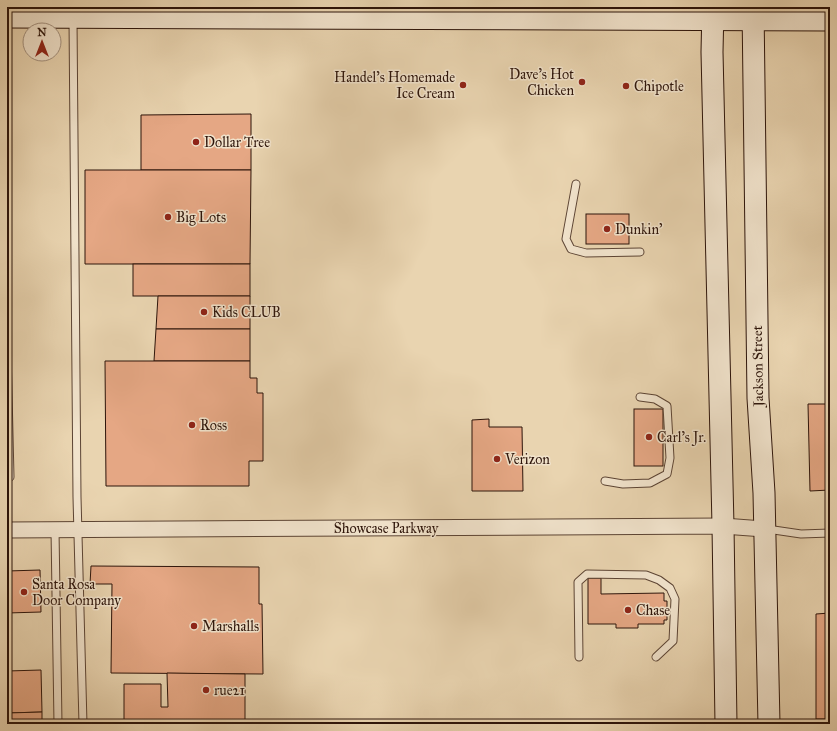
<svg xmlns="http://www.w3.org/2000/svg" width="837" height="731" font-family="'IM FELL Great Primer',serif">
	<rect width="100%" height="100%" fill="#e9d4b0"/>
	<filter id="stains"><feTurbulence type="fractalNoise" baseFrequency=".005" numOctaves="4"/><feColorMatrix values="0 0 0 0 .2 0 0 0 0 .09 0 0 0 0 .02 0 0 0 .5 -.17"/></filter>
	<radialGradient id="worn" r=".72"><stop offset=".6" stop-color="#630" stop-opacity="0"/><stop offset="1" stop-color="#630" stop-opacity=".3"/></radialGradient>
	<g fill="#e5a784" stroke="#2d140a">
		<polygon points="251,114 251,170 141,170 141,115"/>
		<polygon points="85,170 251,170 250,264 85,264"/>
		<rect x="586" y="214" width="43" height="30"/>
		<rect x="133" y="264" width="117" height="32"/>
		<polygon points="158,296 250,296 250,329 156,329"/>
		<polygon points="156,329 250,329 250,361 154,361"/>
		<polygon points="105,361 250,361 250,378 257,378 257,393 263,393 263,461 249,461 249,486 106,486"/>
		<polygon points="808,404 830,404 830,490 810,491"/>
		<rect x="634" y="409" width="29" height="57"/>
		<polygon points="489,419 489,427 522,427 523,491 472,491 472,420"/>
		<polygon points="91,566 259,567 259,604 262,604 263,674 111,673 112,584 90,584"/>
		<polygon points="40,570 41,612 7,613 7,571"/>
		<polygon points="588,578 601,578 601,594 664,593 664,601 667,601 667,620 664,620 664,624 638,624 638,628 616,628 616,624 588,624"/>
		<polygon points="830,613 830,719 816,719 816,614"/>
		<polygon points="41,670 42,712 7,713 7,671"/>
		<polygon points="167,673 245,674 245,724 124,724 124,684 161,684 161,707 168,707"/>
		<polygon points="42,712 42,724 7,724 7,713"/>
	</g>
	<g fill="none" stroke-linecap="round" stroke-linejoin="round">
		<g stroke="#5c4434" stroke-width="9">
			<g id="lane">
				<polyline points="73,19 77,497 83,724"/>
				<polyline points="576,184 566,239 571,249 586,253 640,252"/>
				<polyline points="7,350 10,477 7,477"/>
				<polyline points="605,481 623,484 650,483 667,474 670,458 667,406 655,399 640,397"/>
				<polyline points="767,529 801,534 830,533"/>
				<polyline points="55,530 58,724"/>
				<polyline points="579,657 578,582 587,574 646,575 659,580 670,588 675,599 673,641 656,657"/>
			</g>
		</g>
		<g stroke="#5c4434" stroke-width="17">
			<polyline id="street" points="7,530 723,526 764,529"/>
		</g>
		<g stroke="#2d140a" stroke-width="23">
			<g id="secondary">
				<polyline points="713,7 712,52 723,526 726,724"/>
				<polyline points="753,7 758,398 764,493 769,724"/>
				<polyline points="7,17 830,20"/>
			</g>
		</g>
		<use href="#lane" stroke="#f1e3cc" stroke-width="7"/>
		<use href="#street" stroke="#f1e3cc" stroke-width="15"/>
		<use href="#secondary" stroke="#f1e3cc" stroke-width="21"/>
	</g>
	<g fill="#8f2418" stroke="#f1e3cc" stroke-width="1.5">
		<circle cx="582" cy="82" r="4"/>
		<circle cx="463" cy="85" r="4"/>
		<circle cx="626" cy="86" r="4"/>
		<circle cx="196" cy="142" r="4"/>
		<circle cx="168" cy="217" r="4"/>
		<circle cx="607" cy="229" r="4"/>
		<circle cx="204" cy="312" r="4"/>
		<circle cx="192" cy="425" r="4"/>
		<circle cx="649" cy="437" r="4"/>
		<circle cx="497" cy="459" r="4"/>
		<circle cx="24" cy="592" r="4"/>
		<circle cx="628" cy="610" r="4"/>
		<circle cx="194" cy="626" r="4"/>
		<circle cx="206" cy="690" r="4"/>
	</g>
	<g text-anchor="middle" dominant-baseline="central" stroke-width="3" stroke-linejoin="round" paint-order="stroke">
		<g font-size="14" fill="#2d140a" stroke="#f1e3cc" text-anchor="start">
			<text x="574" y="74" text-anchor="end">Dave's Hot<tspan x="574" dy="16">Chicken</tspan></text>
			<text x="455" y="77" text-anchor="end">Handel's Homemade<tspan x="455" dy="16">Ice Cream</tspan></text>
			<text x="634" y="86">Chipotle</text>
			<text x="204" y="142">Dollar Tree</text>
			<text x="176" y="217">Big Lots</text>
			<text x="615" y="229">Dunkin'</text>
			<text x="212" y="312">Kids CLUB</text>
			<text x="200" y="425">Ross</text>
			<text x="657" y="437">Carl's Jr.</text>
			<text x="505" y="459">Verizon</text>
			<text x="32" y="584">Santa Rosa<tspan x="32" dy="16">Door Company</tspan></text>
			<text x="636" y="610">Chase</text>
			<text x="202" y="626">Marshalls</text>
			<text x="214" y="690">rue21</text>
		</g>
		<g font-size="14" fill="#2d140a" stroke="#f1e3cc">
			<text transform="translate(758 366) rotate(-91)">Jackson Street</text>
			<text x="386" y="528">Showcase Parkway</text>
		</g>
	</g>
	<rect width="837" height="731" fill="none" stroke="#e9d4b0" stroke-width="24"/>
	<rect x="8" y="8" width="821" height="715" fill="none" stroke="#2d140a" stroke-width="2"/>
	<rect x="12" y="12" width="813" height="707" fill="none" stroke="#2d140a"/>
	<g transform="translate(42 42)"><circle r="19" fill="#f1e3cc" stroke="#a3907e"/>
	<path d="M0-3L7 15L0 10L-7 15Z" fill="#8f2418"/>
	<text y="-6" font-size="11" font-weight="bold" text-anchor="middle" fill="#2d140a">N</text>
	</g>
	<rect width="100%" height="100%" filter="url(#stains)"/>
	<rect width="100%" height="100%" fill="url(#worn)"/>
</svg>
